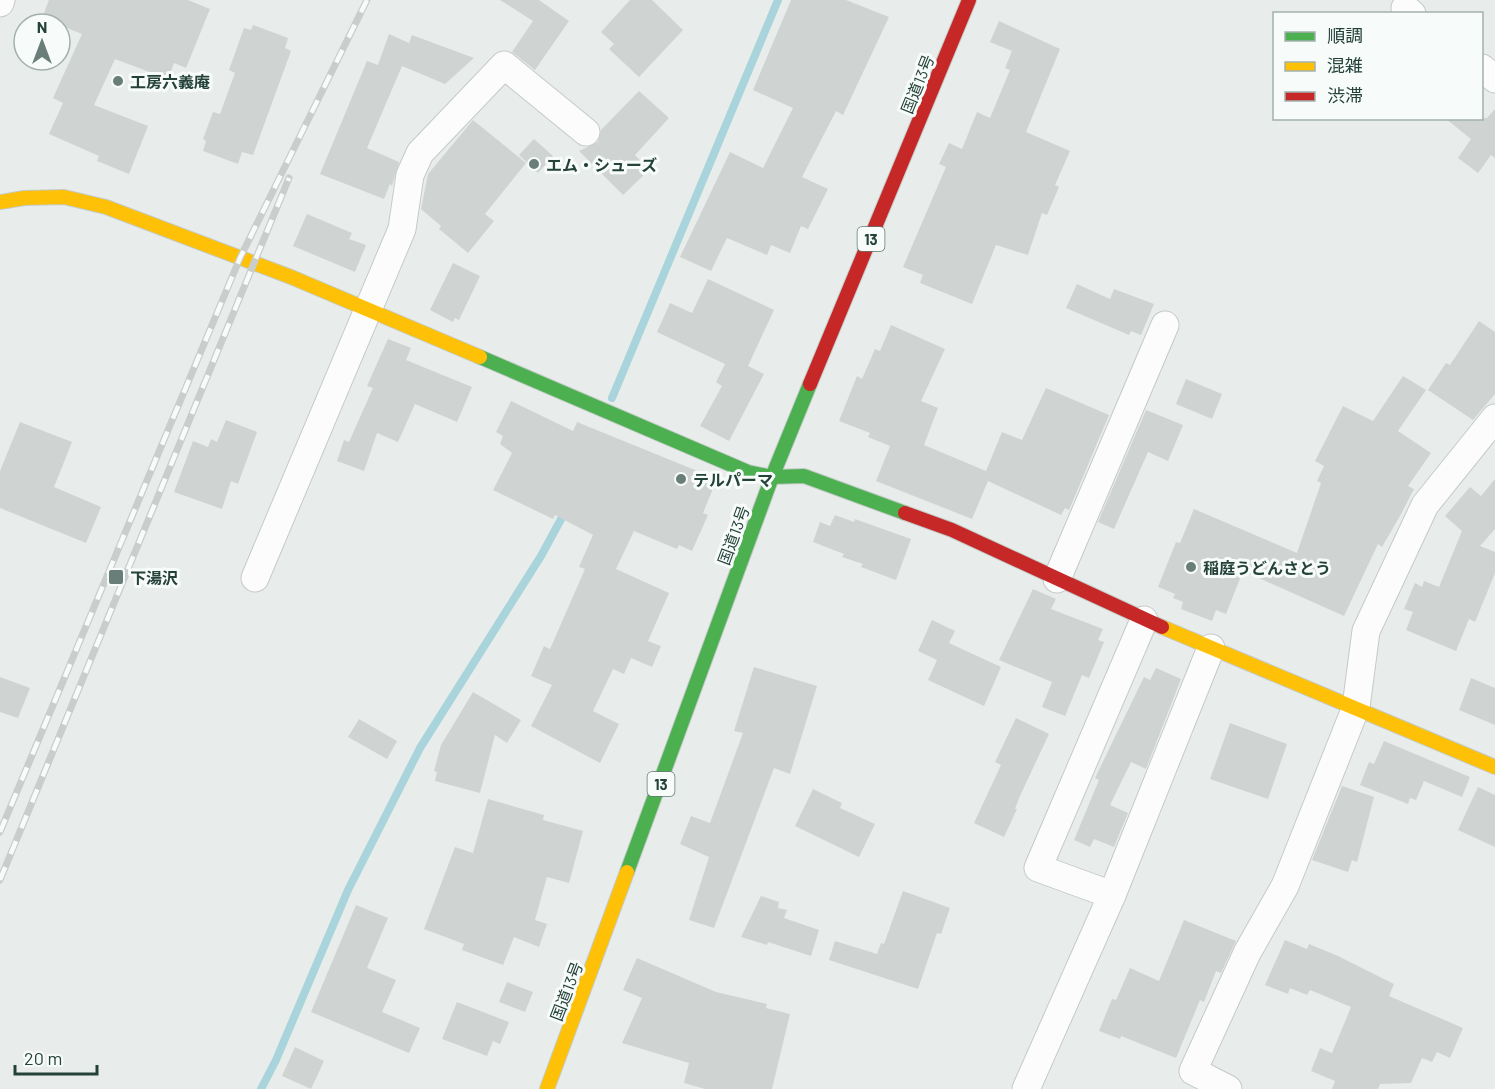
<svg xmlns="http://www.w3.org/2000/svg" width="1495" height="1089" font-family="Barlow,'Noto Sans JP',sans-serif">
	<rect width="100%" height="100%" fill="#e8edeb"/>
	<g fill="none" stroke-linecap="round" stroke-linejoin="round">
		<g stroke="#a9d4db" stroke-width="8">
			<polyline points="612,398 778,0"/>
			<polyline points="261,1089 276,1060 348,890 420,748 541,556 566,510"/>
		</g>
	</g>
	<g fill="#cfd4d2">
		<polygon points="49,0 188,0 210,9 186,68 174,63 168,79 115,59 94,105 148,126 129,174 97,161 99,156 49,134 63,103 53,98 82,34 42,18"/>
		<polygon points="500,0 539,0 569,21 535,70 512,52 533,21"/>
		<polygon points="630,0 652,0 683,30 639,77 609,49 614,44 601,32"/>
		<polygon points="791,0 846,0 889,17 843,115 836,111 802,177 828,189 808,229 801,226 790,253 771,245 767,255 727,238 711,271 680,257 730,152 763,168 793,108 753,90"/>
		<polygon points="999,21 1060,49 1026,132 1070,151 1055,185 1059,187 1047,215 1042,213 1028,255 996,245 972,304 920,283 923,275 903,267 946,167 939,164 949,143 962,149 977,112 990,118 1010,70 1005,68 1012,51 990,42"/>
		<polygon points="253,25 288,38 285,48 291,51 253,155 242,152 238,164 203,151 206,141 203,139 213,112 220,114 235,73 229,70 244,28 251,30"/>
		<polygon points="389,34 409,43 412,35 474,58 445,84 402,66 367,148 399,162 392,186 390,184 384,199 320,174 367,61 378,65"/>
		<polygon points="639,91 669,118 635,155 649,170 623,195 579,151 598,142 601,130"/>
		<polygon points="1495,109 1495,158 1491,155 1478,173 1458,158 1471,139 1445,118 1487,118"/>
		<polygon points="473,120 526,163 485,214 494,221 468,253 439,229 441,226 421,209 428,174"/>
		<polygon points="534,139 553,156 538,173 519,155"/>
		<polygon points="307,214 352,233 349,239 366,245 355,272 293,246"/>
		<polygon points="453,263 480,276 459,320 455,318 453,322 430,310"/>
		<polygon points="708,279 774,310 748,366 764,374 729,441 700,426 722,386 716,382 725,364 657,332 670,303 692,313"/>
		<polygon points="1077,284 1110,299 1114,289 1154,304 1141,335 1131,331 1129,335 1066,308"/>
		<polygon points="1479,321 1495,332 1495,394 1473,420 1428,390 1446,363 1450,365"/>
		<polygon points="891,325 945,349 921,401 938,408 924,445 986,471 1002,432 1022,440 1046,388 1109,415 1069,510 1065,508 1061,515 988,481 972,519 876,481 890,446 868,437 870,433 839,421 857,376 862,379 875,349 880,351"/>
		<polygon points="388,339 411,348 406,360 472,387 457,422 415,404 398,442 377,433 364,471 337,461 344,440 349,442 373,388 367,386"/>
		<polygon points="1403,376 1426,390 1398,431 1431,453 1408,486 1414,489 1400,516 1382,547 1378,544 1344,616 1243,571 1226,614 1216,610 1212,621 1181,609 1183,602 1173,598 1175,594 1158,587 1176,542 1180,543 1194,509 1297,553 1321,483 1317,481 1324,466 1315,461 1343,406 1373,421"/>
		<polygon points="1186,379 1222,394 1212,419 1176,404"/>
		<polygon points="511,401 573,431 577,422 717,479 703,513 708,515 692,551 679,545 677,549 634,531 616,569 669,593 648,641 661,646 652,667 631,658 624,674 613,669 593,711 619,724 600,763 531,726 552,685 531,676 544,646 550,649 585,569 579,567 593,535 555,515 553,519 493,490 512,453 500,444 503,436 496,432"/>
		<polygon points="1146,410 1183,425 1168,461 1148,452 1114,529 1098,522"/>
		<polygon points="226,420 257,432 238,484 231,481 222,509 174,492 193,441 208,447 211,439 217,442"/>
		<polygon points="20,422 72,442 54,487 101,507 86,543 0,508 0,471"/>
		<polygon points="1495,479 1495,529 1480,546 1495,552 1495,573 1475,622 1469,619 1456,651 1406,630 1413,612 1404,609 1415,583 1422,587 1424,581 1439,587 1462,531 1445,516 1470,487 1481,496"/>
		<polygon points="835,515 854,522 855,519 911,539 896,580 861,567 863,564 842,557 844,554 813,542 820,522 830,526"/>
		<polygon points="1033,589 1056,599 1051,609 1103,629 1098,640 1104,642 1089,678 1082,675 1065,716 1042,707 1052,682 999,660"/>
		<polygon points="932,620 955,631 949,643 1001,667 984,706 928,680 937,660 918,651"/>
		<polygon points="754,667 817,686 790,774 774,768 714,928 689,920 709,857 680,844 691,816 710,823 743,733 734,731"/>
		<polygon points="1156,668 1181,679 1146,769 1131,762 1110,805 1128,813 1114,847 1094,839 1090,847 1074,840 1099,780 1095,778 1144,677 1150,680"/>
		<polygon points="0,677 30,688 18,718 0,712"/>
		<polygon points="1471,678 1495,688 1495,725 1459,710"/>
		<polygon points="473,692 521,720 507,743 495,735 480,793 435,781 437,772 434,771 441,745"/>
		<polygon points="1016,718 1049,734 1019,798 1015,809 1017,809 1004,837 974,823 1001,765 995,762"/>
		<polygon points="359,719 397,741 387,759 348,737"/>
		<polygon points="1230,723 1287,744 1268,799 1210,779"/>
		<polygon points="1384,741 1470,777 1462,797 1424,781 1416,800 1410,798 1408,804 1360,785 1369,762 1374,764"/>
		<polygon points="1342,786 1374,797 1357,862 1352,860 1348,872 1312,860"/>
		<polygon points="1478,787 1495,795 1495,847 1458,830"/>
		<polygon points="813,789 842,803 840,808 875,824 859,857 795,826"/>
		<polygon points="488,799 544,815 543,820 583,831 569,883 547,877 535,920 547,924 539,947 514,937 503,965 462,950 464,944 424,929 455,847 473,853"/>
		<polygon points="903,891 950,908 941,934 937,933 918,989 829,960 835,941 877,954 881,943 884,944"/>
		<polygon points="761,896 779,902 778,908 787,910 784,918 819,930 811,956 768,942 767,945 741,937"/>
		<polygon points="356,905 388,918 367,968 396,980 382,1012 420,1028 409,1053 311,1012"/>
		<polygon points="1184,920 1236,941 1221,973 1216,971 1204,1002 1200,1000 1176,1058 1121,1036 1120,1039 1099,1031 1112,999 1116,1000 1130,968 1159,981"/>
		<polygon points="1285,940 1307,949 1309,944 1338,956 1394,984 1389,996 1463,1028 1450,1058 1437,1052 1432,1062 1422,1058 1411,1083 1380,1084 1378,1089 1332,1089 1335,1081 1311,1071 1320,1048 1332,1053 1351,1007 1310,990 1307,995 1290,988 1288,994 1265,985"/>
		<polygon points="637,958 716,992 767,1004 766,1008 790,1014 772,1089 705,1089 684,1083 689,1063 622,1043 642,998 623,990"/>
		<polygon points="507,982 533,992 525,1012 499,1002"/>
		<polygon points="457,1002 509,1022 500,1044 493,1041 487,1056 442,1039"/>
		<polygon points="295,1047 324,1061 311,1089 282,1076"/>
	</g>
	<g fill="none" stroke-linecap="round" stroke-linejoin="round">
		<g stroke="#c5cac8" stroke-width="29">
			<g id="street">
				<polyline points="0,3 1,0"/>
				<polyline points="1405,8 1412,14"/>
				<polyline points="1482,68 1495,79"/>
				<polyline points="255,578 402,229 410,175 420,153 504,65 586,132"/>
				<polyline points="1057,579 1165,325"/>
				<polyline points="1112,895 1038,868 1144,620"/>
				<polyline points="1026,1089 1112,895 1211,648"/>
				<polyline points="1228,1089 1193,1071 1247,953 1285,886 1356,707 1366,631 1425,505 1495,418"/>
			</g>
		</g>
		<g stroke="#c3cbc8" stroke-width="16">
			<g id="fast">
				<polyline points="480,357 748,472 772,477 804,476 905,513"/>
				<polyline points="627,872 772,477 810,384"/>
			</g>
		</g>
		<g stroke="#c3cbc8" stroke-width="16">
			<g id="slow">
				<polyline points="0,202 24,198 64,197 106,207 291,277 480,357"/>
				<polyline points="1162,627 1495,767"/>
				<polyline points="547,1089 627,872"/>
			</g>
		</g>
		<g stroke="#c3cbc8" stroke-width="16">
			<g id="jam">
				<polyline points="810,384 969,0"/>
				<polyline points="905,513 952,530 1162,627"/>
			</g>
		</g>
		<use href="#street" stroke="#fcfcfc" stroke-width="27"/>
		<use href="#fast" stroke="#4caf50" stroke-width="14"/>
		<use href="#slow" stroke="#ffc107" stroke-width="14"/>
		<use href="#jam" stroke="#c62828" stroke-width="14"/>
		<g stroke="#c9cdcc" stroke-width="7">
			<g id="rail">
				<polyline points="0,832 240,258 367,0"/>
				<polyline points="0,880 289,178"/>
			</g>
		</g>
		<use href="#rail" stroke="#f7fbf9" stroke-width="4.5" stroke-dasharray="14" stroke-linecap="butt"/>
	</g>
	<g fill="#697e78" stroke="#f7fbf9" stroke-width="2">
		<circle cx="118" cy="81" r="6"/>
		<circle cx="534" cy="164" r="6"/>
		<circle cx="681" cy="479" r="6"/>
		<circle cx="1191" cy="567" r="6"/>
		<rect x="108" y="569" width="16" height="16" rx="3"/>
	</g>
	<g text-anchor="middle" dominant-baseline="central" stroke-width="6" stroke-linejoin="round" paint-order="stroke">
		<g fill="#f7fbf9" stroke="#637a73" stroke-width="1.5">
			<rect x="857.5" y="227" width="27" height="24" rx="4.5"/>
			<rect x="647.5" y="772" width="27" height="24" rx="4.5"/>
		</g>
		<g font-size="15" font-weight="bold" fill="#24423a">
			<text x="871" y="239">13</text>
			<text x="661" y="784">13</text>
		</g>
		<g font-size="16" font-weight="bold" fill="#24423a" stroke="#f7fbf9" text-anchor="start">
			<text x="130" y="81">工房六義庵</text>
			<text x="546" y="164">エム・シューズ</text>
			<text x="693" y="479">テルパーマ</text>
			<text x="1203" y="567">稲庭うどんさとう</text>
			<text x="130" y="577">下湯沢</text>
		</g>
		<g font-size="16" fill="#24423a" stroke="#f7fbf9">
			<text transform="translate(917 84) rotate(-68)">国道13号</text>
			<text transform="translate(733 535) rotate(-70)">国道13号</text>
			<text transform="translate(566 991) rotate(-69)">国道13号</text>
		</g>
	</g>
	<rect x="1273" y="12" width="210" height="108" fill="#f7fbf9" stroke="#a3b1ad" stroke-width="1.5"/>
	<rect x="1285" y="32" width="30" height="9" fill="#4caf50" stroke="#a3b1ad" stroke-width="1.5"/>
	<text x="1327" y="42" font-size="18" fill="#24423a">順調</text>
	<rect x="1285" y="62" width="30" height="9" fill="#ffc107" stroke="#a3b1ad" stroke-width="1.5"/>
	<text x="1327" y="72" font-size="18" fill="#24423a">混雑</text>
	<rect x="1285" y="92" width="30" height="9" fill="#c62828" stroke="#a3b1ad" stroke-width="1.5"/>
	<text x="1327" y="102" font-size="18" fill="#24423a">渋滞</text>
	<g transform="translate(42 42)"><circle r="28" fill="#f7fbf9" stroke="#a3b1ad" stroke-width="1.5"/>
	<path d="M0-4.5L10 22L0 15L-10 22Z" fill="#697e78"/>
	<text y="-9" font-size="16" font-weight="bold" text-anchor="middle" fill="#24423a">N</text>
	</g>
	<path d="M15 1065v9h82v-9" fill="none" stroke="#24423a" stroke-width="3"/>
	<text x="24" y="1065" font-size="18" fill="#24423a" stroke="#f7fbf9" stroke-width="4.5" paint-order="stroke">20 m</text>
</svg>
